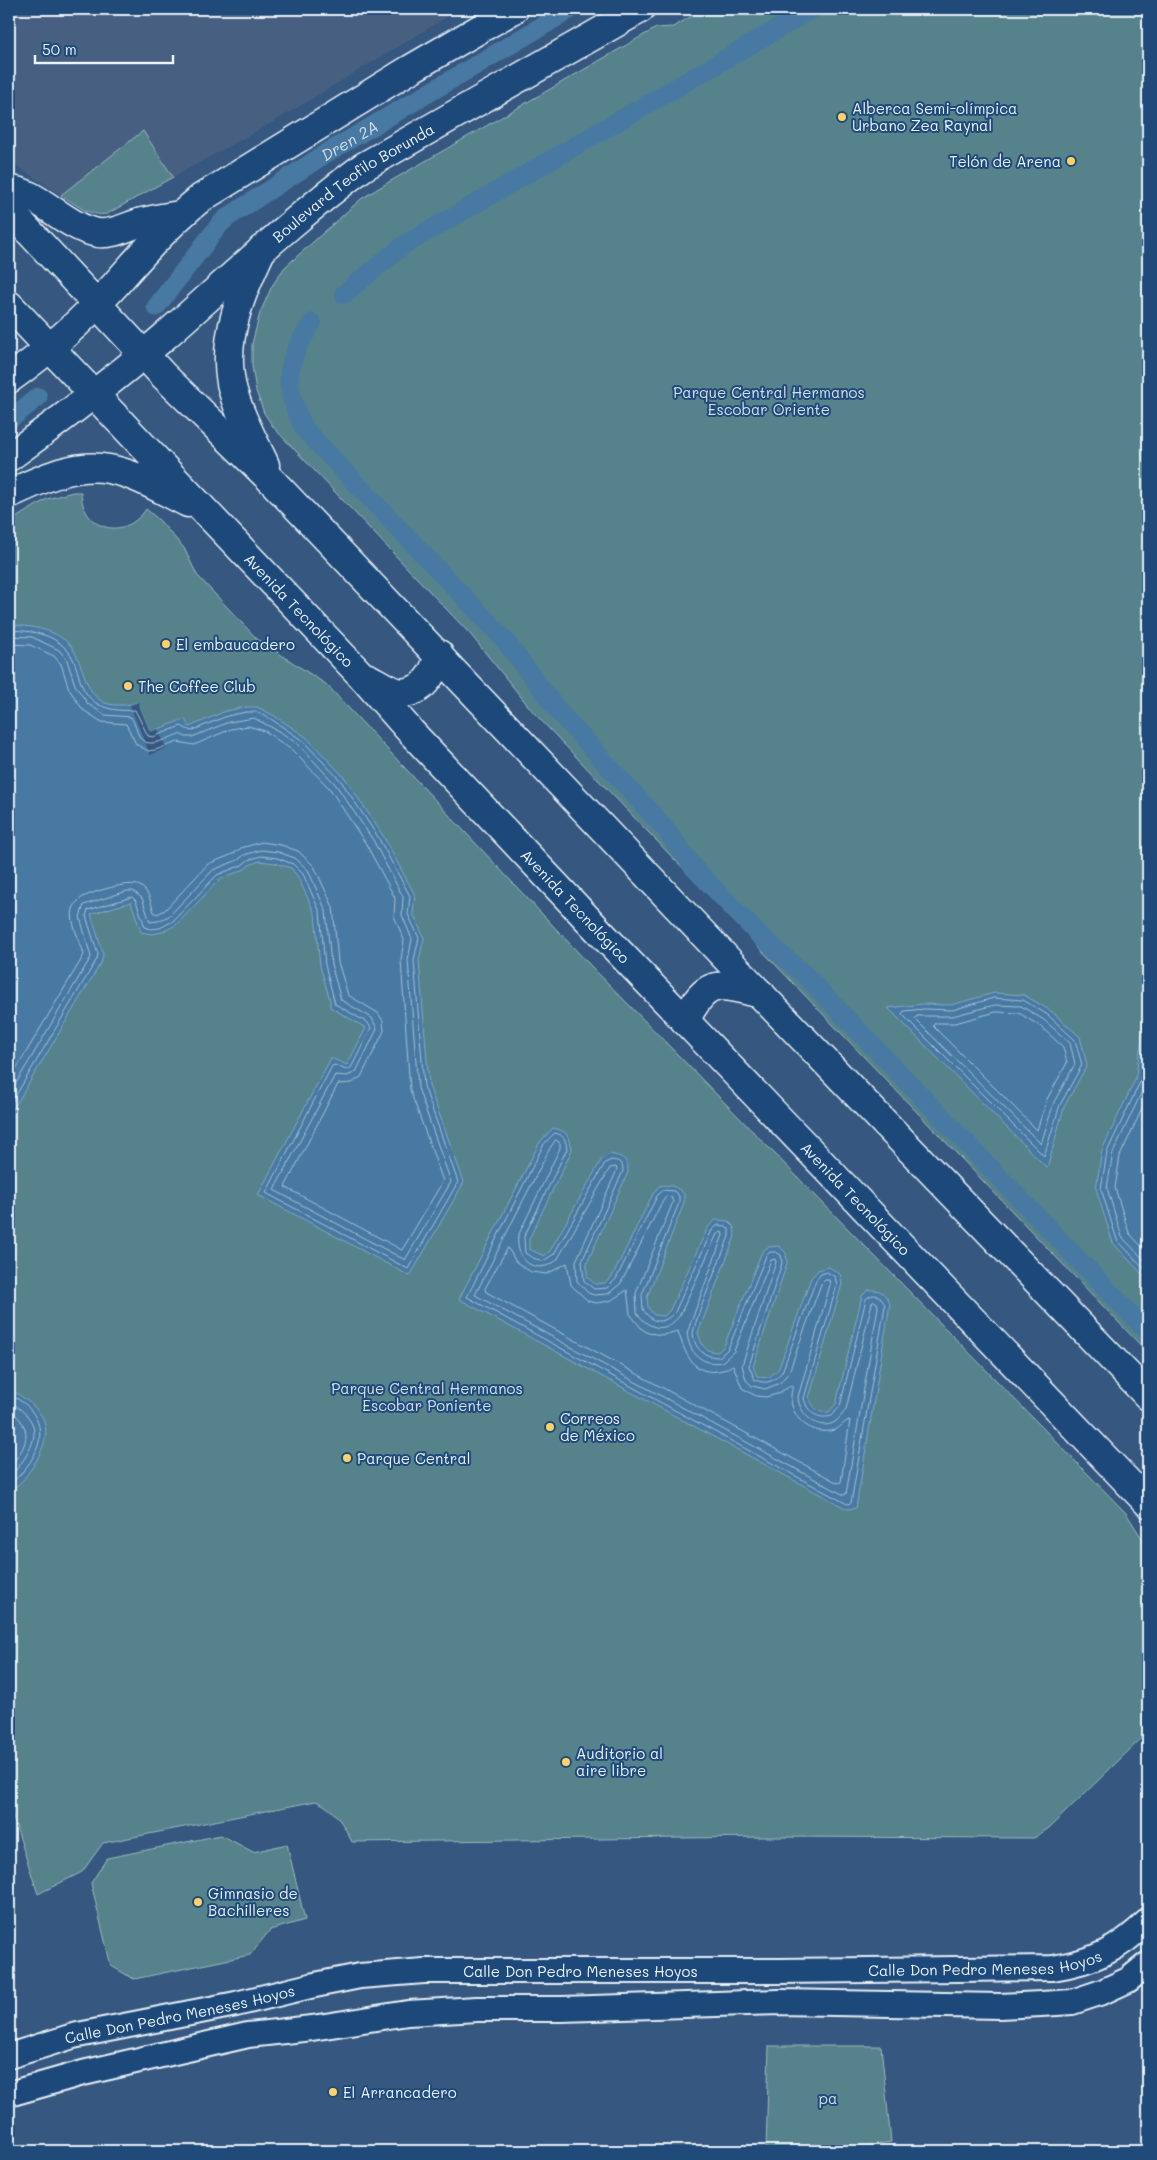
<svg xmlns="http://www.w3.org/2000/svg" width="1157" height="2160" font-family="Mali,sans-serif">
	<rect width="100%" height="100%" fill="#36577f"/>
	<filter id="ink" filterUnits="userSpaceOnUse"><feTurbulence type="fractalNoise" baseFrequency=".02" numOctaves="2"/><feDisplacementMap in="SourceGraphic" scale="10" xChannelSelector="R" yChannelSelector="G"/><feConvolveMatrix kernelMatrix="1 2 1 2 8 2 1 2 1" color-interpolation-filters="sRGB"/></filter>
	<g filter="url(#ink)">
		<polygon fill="#466082" points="9,9 460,9 275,121 173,177 143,131 61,195 17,166 9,155"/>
		<g fill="#55828b" stroke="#9ebac2">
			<polygon points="704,9 1148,9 1148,1353 534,713 471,635 274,428 264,413 256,391 252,366 252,344 260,313 272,286 284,268 361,199 382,186 656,28 673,27"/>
			<path d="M 143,131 L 173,177 L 107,214 C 90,217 75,204 61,195 Z"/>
			<path d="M 73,492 L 81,492 C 82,531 125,541 146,509 L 159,520 L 184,548 L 197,575 L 257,639 L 327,685 L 589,964 L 1126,1513 L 1148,1548 L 1148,1732 L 1049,1828 L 1034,1838 L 765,1837 L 352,1842 C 343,1824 335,1809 316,1801 L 103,1843 L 82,1872 L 38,1894 L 9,1805 L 9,522 L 47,499 Z"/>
			<polygon points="221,1835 253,1852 287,1844 305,1920 270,1930 250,1955 134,1979 111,1966 91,1883 107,1858"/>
			<polygon points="769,2046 881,2046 891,2142 830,2151 766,2151"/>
		</g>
		<g fill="#4679a3" stroke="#87a9c5">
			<path d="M 9,625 C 29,626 51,628 67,642 C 87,660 81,703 115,705 C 124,705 130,705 138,702 L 150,732 L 185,719 L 189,727 L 226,711 L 246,707 L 257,707 L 273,715 L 306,737 L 345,778 L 382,834 L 415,895 L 413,913 L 424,938 L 419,960 L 429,1086 L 464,1182 L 410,1276 L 258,1195 L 331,1058 L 347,1065 L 366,1028 L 330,1007 L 330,1000 L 320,966 L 315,914 L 298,877 L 291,868 L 275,863 L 260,861 L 249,865 L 245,869 L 220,879 L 176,925 L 162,932 L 151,934 L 141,932 L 131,902 L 91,914 L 103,954 L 102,961 L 14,1108 L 9,1114 Z"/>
			<polygon points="994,993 1024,995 1051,1011 1080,1037 1087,1065 1064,1107 1047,1168 888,1008 923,1004 951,1005"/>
			<polygon points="1148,1001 1148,1278 1143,1275 1113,1243 1096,1189 1102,1150 1135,1080"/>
			<path d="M 553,1128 C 567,1131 570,1136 572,1150 L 529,1239 L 529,1249 L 544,1256 L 550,1251 L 602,1159 L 610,1154 C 622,1157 628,1158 628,1172 L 587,1263 L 587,1277 L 595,1284 L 605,1283 L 612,1277 L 653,1194 L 659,1186 C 671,1184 676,1186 684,1194 L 684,1203 L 647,1297 L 648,1308 L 654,1315 L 664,1316 L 670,1310 L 708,1227 L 716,1220 L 728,1221 L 734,1227 L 735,1236 L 698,1333 C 702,1345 704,1352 718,1352 L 724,1346 L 762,1252 L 768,1247 L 779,1246 L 786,1253 L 787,1263 L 753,1367 L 757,1376 C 767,1380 772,1376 779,1368 L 811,1278 L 818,1270 L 829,1267 L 840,1274 L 842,1284 L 809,1398 C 814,1408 818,1414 829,1412 L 836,1404 L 862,1296 L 868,1290 C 881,1289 885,1293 890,1304 L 856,1508 L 847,1509 L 459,1299 L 540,1142 Z"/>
			<path d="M 9,1388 C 42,1409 58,1424 35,1463 C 28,1474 21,1485 9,1491 Z"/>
		</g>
		<polygon fill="#36577f" points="138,702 150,732 158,729 166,748 150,755 130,705"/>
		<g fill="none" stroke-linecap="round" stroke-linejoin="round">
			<g stroke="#a7c1d6" stroke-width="1">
				<path d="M 9,630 C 28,631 48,632 63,646 C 74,655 76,667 80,680 C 88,707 111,712 135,710 L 148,736 L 153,737 L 181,726 L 191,731 L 227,716 L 246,712 L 256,712 L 271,719 L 303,741 L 341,781 L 378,837 L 410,896 L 408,914 L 419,938 L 414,960 L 424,1086 L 458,1182 L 408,1269 L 266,1193 L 332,1066 L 335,1065 L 346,1070 L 351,1068 L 371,1028 L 368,1023 L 335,1004 L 325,965 L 320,912 L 303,874 L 293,864 L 277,858 L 261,856 L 248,860 L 242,865 L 217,875 L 173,921 L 160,928 L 151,929 L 145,927 L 136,901 L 132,897 L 88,910 L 86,916 L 98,954 L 97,959 L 9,1107"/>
				<path d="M 9,636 L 32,637 L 59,650 L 67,660 L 75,685 L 88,704 L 105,715 L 131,717 C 135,723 136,730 139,736 C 147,751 167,738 179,734 L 186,737 L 192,737 L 229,722 L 254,718 L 282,733 L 299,745 L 336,785 L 373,840 L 403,897 L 402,915 L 412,939 L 408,960 L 418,1088 L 451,1182 L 405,1260 L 274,1190 L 335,1075 L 347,1076 L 356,1072 L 377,1029 L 372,1018 L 341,1000 L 331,964 L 326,911 L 308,870 L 295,858 L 278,852 L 261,850 L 244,855 L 238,860 L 213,870 L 169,916 L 158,921 L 150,922 L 142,898 L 133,891 L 127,891 L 84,905 L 80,917 L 91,957 L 9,1095"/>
				<path d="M 9,644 L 30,645 L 54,656 L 61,664 L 69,689 L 83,710 L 102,722 L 126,724 L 136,744 L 148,751 L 155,750 L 178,742 L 194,745 L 231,729 L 248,726 L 265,731 L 293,751 L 330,789 L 366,844 L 395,898 L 394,916 L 404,940 L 401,960 L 410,1090 L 443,1181 L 402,1250 L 285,1187 L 338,1084 L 352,1083 L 361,1077 L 384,1031 L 383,1021 L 378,1013 L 348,995 L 338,962 L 333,907 L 314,866 L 298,851 L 281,845 L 262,842 L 241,848 L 233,854 L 208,864 L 165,910 L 157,914 L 154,912 C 151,903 149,891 140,886 C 129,880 93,892 83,897 C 78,900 75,904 73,909 C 69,923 81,941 84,955 L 9,1081"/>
				<polygon points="994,998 1023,1000 1048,1015 1075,1040 1082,1065 1060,1105 1044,1156 902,1014 904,1011 924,1009 952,1010"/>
				<polygon points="995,1005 1021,1006 1044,1020 1070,1043 1075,1064 1054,1102 1041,1144 915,1019 917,1016 952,1016"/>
				<polygon points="996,1012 1019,1013 1040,1026 1063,1047 1067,1063 1047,1099 1037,1130 933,1026 935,1023 955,1023"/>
				<polyline points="1148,1032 1140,1082 1107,1152 1101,1189 1117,1240 1148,1272"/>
				<polyline points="1148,1070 1145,1085 1113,1153 1107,1188 1122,1237 1148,1264"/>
				<polyline points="1148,1096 1120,1156 1115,1188 1129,1233 1148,1253"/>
				<path d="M 555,1133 C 564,1135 566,1140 567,1149 L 524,1237 L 525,1253 L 533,1258 L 543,1261 L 554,1254 L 605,1163 L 611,1160 C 619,1161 623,1162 623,1171 L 582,1261 L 584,1281 L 594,1289 L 607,1288 L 616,1279 L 657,1196 L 663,1190 L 674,1191 L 679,1196 L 679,1203 L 642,1295 L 643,1309 C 652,1324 663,1325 675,1312 L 712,1230 L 718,1225 L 726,1226 L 729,1229 L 729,1236 C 724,1251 692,1325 693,1335 C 695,1350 705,1357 719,1357 L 728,1349 L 766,1256 L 770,1252 L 776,1252 L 781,1255 L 782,1263 L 749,1366 L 755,1380 C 767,1385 774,1381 782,1372 L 816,1280 L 821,1274 L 827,1272 L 835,1277 L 837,1285 L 804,1398 C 807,1412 817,1420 832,1416 L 840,1406 L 866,1299 C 874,1291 882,1296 885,1306 L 851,1503 L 847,1504 L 467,1297 L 544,1144 Z"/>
				<path d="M 556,1140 L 560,1143 L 560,1148 L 518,1236 C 515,1262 537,1276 557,1260 L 610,1168 L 616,1167 L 617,1170 L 576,1261 L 577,1281 L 588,1293 L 594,1295 L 608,1294 L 621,1283 L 663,1200 L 666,1196 L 671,1197 L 673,1202 L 636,1293 L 637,1313 C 650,1331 667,1333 680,1315 L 717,1234 L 722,1232 L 723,1235 L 687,1333 C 689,1352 701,1366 722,1362 L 734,1351 L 771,1260 L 775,1259 L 776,1262 L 742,1365 L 746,1380 L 752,1386 L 765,1389 L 780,1383 L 789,1372 L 821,1284 L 825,1280 L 829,1280 L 830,1285 L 798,1397 C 799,1414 818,1432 835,1422 C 839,1419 843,1414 846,1409 L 872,1303 L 874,1301 L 877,1303 L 878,1307 L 846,1494 L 844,1495 L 475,1295 L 550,1148 Z"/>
				<path d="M 508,1248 L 516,1262 L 531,1272 L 547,1274 L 567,1263 L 571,1285 L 588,1301 L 596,1303 L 610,1301 L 627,1290 L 630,1314 L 642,1329 L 648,1333 L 663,1335 L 678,1331 C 685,1352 692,1378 723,1370 C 727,1369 730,1366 733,1365 L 742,1388 L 756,1396 L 766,1397 L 777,1394 L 792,1385 C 793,1390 790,1395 791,1400 C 793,1421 814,1436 834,1430 C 841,1428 844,1421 850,1420 L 841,1482 L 838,1483 L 486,1292 L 485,1289 Z"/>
				<path d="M 9,1394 C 15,1398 23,1401 28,1407 C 54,1434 32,1466 9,1485"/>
				<path d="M 9,1401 C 33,1417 42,1429 26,1456 C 21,1464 16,1471 9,1477"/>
				<path d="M 9,1410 C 35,1427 28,1447 9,1467"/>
			</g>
			<g stroke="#4679a3" stroke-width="19">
				<polyline points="344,294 404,245 812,9"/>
				<path id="s1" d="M 156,307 L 220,224 L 228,217 L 325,154 L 571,9"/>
				<path d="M 312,323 C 284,363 282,388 306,431 L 503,638 L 559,712 L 663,826 L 694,868 L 759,935 L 804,974 L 1148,1332"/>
				<polyline points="9,420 38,397"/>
			</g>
			<g stroke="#e8f1f8" stroke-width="28">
				<g id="tertiary">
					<path id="s2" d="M 9,2056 L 73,2036 L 236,2004 L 310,1986 L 360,1976 L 424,1971 L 779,1971 L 1053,1968 C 1095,1961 1118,1950 1148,1921"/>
					<polyline points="9,2094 83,2073 248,2035 312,2028 408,2013 477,2009 562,2009 779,2002 1000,2006 1041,2004 1072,2002 1102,1992 1128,1980 1148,1964"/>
				</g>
			</g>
			<g stroke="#e8f1f8" stroke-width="31">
				<g id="secondary">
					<path d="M 9,379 C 47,352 83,320 115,285 C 142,254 169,224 201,198 L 409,70 L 514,9"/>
					<path id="s3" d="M 9,457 C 62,419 114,380 164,337 C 230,279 293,219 363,167 L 640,9"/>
				</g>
			</g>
			<g stroke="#e8f1f8" stroke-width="31">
				<g id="primary">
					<path d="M 9,190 C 36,190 66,228 98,233 C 113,235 128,226 142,222 C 155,219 167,217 180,215"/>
					<polyline points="9,210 164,376 273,482 767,1001 1148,1396"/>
					<path d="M 262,249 C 243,289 222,336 231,383 C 237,411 253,439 265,465"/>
					<path id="s4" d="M 9,305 L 360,674 L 411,732 L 599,931 L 1148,1503"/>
					<path d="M 9,494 C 40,480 74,462 109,469 C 137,474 163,491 188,503"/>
					<path d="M 368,678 C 377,682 387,690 397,692 C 421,696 434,675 439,654"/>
					<path d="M 685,1021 C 707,978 717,983 761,994"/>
				</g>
			</g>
			<use href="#tertiary" stroke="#1f4a7a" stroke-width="24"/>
			<use href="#secondary" stroke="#1f4a7a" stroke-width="28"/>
			<use href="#primary" stroke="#1f4a7a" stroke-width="28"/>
		</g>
	</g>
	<g fill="#ffd166" stroke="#1f4a7a" stroke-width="2">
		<circle cx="842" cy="117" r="5"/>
		<circle cx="1071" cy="161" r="5"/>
		<circle cx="166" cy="644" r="5"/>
		<circle cx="128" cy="686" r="5"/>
		<circle cx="550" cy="1427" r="5"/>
		<circle cx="347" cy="1458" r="5"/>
		<circle cx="566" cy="1762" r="5"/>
		<circle cx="198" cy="1902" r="5"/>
		<circle cx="333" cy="2092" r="5"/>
	</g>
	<g text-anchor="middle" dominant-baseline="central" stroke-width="4" stroke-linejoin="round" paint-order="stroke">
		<g font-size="15" fill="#e8f1f8" stroke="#1f4a7a" text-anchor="start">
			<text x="852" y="108">Alberca Semi-olímpica<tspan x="852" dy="17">Urbano Zea Raynal</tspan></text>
			<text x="1061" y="161" text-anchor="end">Telón de Arena</text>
			<text x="176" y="644">El embaucadero</text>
			<text x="138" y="686">The Coffee Club</text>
			<text x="560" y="1418">Correos<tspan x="560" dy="17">de México</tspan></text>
			<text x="357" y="1458">Parque Central</text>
			<text x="576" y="1753">Auditorio al<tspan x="576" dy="17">aire libre</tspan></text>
			<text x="208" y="1893">Gimnasio de<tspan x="208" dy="17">Bachilleres</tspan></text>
			<text x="343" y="2092">El Arrancadero</text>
		</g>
		<g font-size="15" fill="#e8f1f8" stroke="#1f4a7a">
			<text stroke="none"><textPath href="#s3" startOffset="441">Boulevard Teofilo Borunda</textPath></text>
			<text stroke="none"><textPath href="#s4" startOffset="421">Avenida Tecnológico</textPath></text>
			<text stroke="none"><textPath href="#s4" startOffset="826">Avenida Tecnológico</textPath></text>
			<text stroke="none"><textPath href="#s4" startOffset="1231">Avenida Tecnológico</textPath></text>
			<text stroke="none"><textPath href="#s2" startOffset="986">Calle Don Pedro Meneses Hoyos</textPath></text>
			<text stroke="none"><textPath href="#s2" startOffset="581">Calle Don Pedro Meneses Hoyos</textPath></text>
			<text stroke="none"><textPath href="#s2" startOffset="176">Calle Don Pedro Meneses Hoyos</textPath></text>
		</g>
		<g font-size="15" fill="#d2e0e8" stroke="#1f4a7a">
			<text x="769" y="392">Parque Central Hermanos<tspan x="769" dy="17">Escobar Oriente</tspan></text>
			<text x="427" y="1388">Parque Central Hermanos<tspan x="427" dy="17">Escobar Poniente</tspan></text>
			<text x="828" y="2098">pa</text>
		</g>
		<g font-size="16" font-style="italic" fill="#d0dfeb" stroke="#1f4a7a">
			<text stroke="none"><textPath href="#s1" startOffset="259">Dren 2A</textPath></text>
		</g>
	</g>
	<rect width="1157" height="2160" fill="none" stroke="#1f4a7a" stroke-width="30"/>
	<rect x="15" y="15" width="1127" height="2130" fill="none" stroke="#e8f1f8" stroke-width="2" filter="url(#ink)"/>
	<path d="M35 55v8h138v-8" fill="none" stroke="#e8f1f8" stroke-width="2.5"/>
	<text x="42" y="55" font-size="15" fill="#e8f1f8" stroke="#1f4a7a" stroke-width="4" paint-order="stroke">50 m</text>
</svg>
